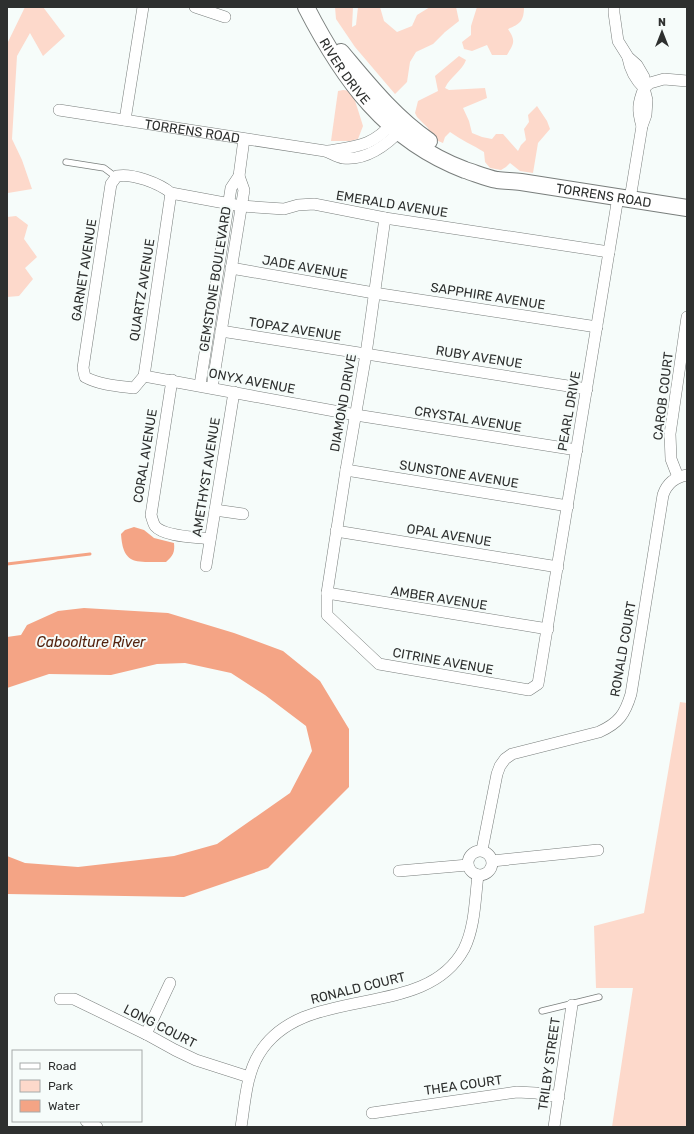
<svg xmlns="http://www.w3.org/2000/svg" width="694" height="1134" font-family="Rubik,sans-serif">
	<rect width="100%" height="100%" fill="#f6fcfa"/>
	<g fill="#fdd9cb">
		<polygon points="25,7 43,7 65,36 43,56 30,33 17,56 12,139 22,160 32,189 8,193 7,200 7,44"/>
		<polygon points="335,7 353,7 352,27 356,25 358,7 380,7 384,21 397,32 412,26 417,15 430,7 456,7 459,21 445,32 433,44 416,52 410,62 407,82 395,94 355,47 336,19"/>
		<path d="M 477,7 L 524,7 C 524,21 520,24 508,29 C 516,41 514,43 507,55 L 492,55 L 487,45 L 472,51 L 464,49 L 462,42 L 471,35 L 471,26 Z"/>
		<path d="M 459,56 L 466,60 C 462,71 450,77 445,88 L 449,90 L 485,88 L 487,98 L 463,108 L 469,121 L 472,133 L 482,137 L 492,139 L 496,134 L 503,134 L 518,151 L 521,145 L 526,140 L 524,129 L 529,122 L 528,115 L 537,106 L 547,121 L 550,129 L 538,143 L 533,173 L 520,171 L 510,163 L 506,167 L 501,170 L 490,168 L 485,162 L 484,152 C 473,145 461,140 450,132 L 445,137 L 443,143 L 431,138 L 428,128 L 417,117 L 415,113 L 418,101 L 438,91 L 435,76 Z"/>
		<polygon points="343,90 352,91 363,126 358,139 350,141 331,141 338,91"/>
		<polygon points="16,216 28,225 24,239 37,257 25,268 33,279 19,296 7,297 7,217"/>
		<polygon points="680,702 687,703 687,1127 612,1127 633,988 596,988 594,926 644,913"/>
	</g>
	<g fill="#f4a485">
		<path d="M 134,527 L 144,530 L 154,538 L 174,543 C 175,552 173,556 166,562 C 139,561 123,568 121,534 L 125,530 Z"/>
		<polygon points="84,608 168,613 234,633 283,651 320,681 349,729 349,787 268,868 184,897 7,894 7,856 25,863 78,867 174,856 217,844 290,793 312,751 306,726 265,695 231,673 185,663 157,664 111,675 49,674 7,688 7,637 21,635 27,625 58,611"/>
	</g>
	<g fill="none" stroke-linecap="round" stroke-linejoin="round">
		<polyline stroke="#f4a485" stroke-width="3" points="7,564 90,554"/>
		<g stroke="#797e7c" stroke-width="7">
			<g id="lane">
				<polyline points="66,162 104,168 116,177"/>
				<polyline points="542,1011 599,997"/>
			</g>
		</g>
		<g stroke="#797e7c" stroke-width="12">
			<g id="street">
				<polyline points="195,7 225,17"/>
				<polyline points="614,7 614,13 618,41 628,57 637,65 644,77 644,88 647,100 646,115 642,126 630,199"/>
				<path d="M 628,58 C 630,70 635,79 644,88 C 638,103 637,110 642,126"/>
				<polyline points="644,88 650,83 664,79 687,81"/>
				<path id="s1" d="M 59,110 L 325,151 C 331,153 337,157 343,158 C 367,161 388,144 403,128"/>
				<polyline points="125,120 143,7"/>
				<path d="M 328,151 C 360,146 372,146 395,121"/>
				<path d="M 171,193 L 144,376 L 134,388 C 117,386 100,385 85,377 L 83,368 L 111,184 L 117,176 C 132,173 159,183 171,193 L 241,206 L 284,209 L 298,205 L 314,204 L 385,218 L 609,252"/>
				<polyline points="385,218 366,354 346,470 327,593 327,615 379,664 529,690 538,684 618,197"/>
				<polyline points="231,268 374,293 597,327"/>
				<polyline points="221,331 587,389"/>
				<polyline points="144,376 356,415 577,450"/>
				<path d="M 172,380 L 151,515 C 152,518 153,523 155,526 C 164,537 197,537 210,539"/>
				<polyline points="200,385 231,188 239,176 244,139"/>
				<polyline points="212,388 244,190 239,176"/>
				<polyline points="346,470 568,506"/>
				<polyline points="678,477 671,459 670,434 687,317"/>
				<polyline points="215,510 243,514"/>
				<polyline points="336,531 558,567"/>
				<polyline points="206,566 234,392"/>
				<polyline points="327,593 548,629"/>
				<path d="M 482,850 L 497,774 L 500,766 L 505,759 L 512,754 L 599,732 C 619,723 625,714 631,694 L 663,495 C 667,483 675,477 687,475"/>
				<circle cx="480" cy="863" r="12"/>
				<polyline points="492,861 598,850"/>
				<polyline points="399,871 468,865"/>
				<polyline points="60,999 74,999 146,1034 175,1050 196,1060 249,1077"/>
				<polyline points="146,1034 170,983"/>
				<polyline points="372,1113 517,1092 536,1093 559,1097"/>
				<polyline points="86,1121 97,1127"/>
				<path d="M 241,1127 C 245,1103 246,1075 259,1054 C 303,981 424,1023 464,949 C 475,927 475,899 478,875"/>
				<polyline points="554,1127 572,1005"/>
			</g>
		</g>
		<g stroke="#797e7c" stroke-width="18">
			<g id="secondary">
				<path id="s2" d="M 306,7 C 343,79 386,140 465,170 C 475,173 486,178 497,180 C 505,181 513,181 521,182 L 687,208"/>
				<path d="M 341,52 C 368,84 394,117 429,141"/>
			</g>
		</g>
		<use href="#lane" stroke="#fff" stroke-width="5.5"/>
		<use href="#street" stroke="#fff" stroke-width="11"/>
		<use href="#secondary" stroke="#fff" stroke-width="16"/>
	</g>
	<g text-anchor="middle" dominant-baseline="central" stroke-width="4" stroke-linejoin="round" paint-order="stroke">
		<g font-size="13" fill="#2e302f" stroke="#f6fcfa">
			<text stroke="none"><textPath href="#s2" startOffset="75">RIVER DRIVE</textPath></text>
			<text stroke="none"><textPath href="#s1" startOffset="135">TORRENS ROAD</textPath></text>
			<text stroke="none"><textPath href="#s2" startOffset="375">TORRENS ROAD</textPath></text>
			<text transform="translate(392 204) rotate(9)">EMERALD AVENUE</text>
			<text transform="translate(305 267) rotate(10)">JADE AVENUE</text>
			<text transform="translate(84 270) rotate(-81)">GARNET AVENUE</text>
			<text transform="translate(215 279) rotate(-81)">GEMSTONE BOULEVARD</text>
			<text transform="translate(142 290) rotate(-81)">QUARTZ AVENUE</text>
			<text transform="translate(488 296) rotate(9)">SAPPHIRE AVENUE</text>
			<text transform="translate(295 329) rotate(9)">TOPAZ AVENUE</text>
			<text transform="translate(479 357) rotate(9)">RUBY AVENUE</text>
			<text transform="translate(252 381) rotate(11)">ONYX AVENUE</text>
			<text transform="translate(663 396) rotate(-83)">CAROB COURT</text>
			<text transform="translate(343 403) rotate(-80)">DIAMOND DRIVE</text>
			<text transform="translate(569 411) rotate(-80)">PEARL DRIVE</text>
			<text transform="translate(468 419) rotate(9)">CRYSTAL AVENUE</text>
			<text transform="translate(145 456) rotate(-81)">CORAL AVENUE</text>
			<text transform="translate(459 474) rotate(9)">SUNSTONE AVENUE</text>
			<text transform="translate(206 477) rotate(-81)">AMETHYST AVENUE</text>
			<text transform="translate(449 535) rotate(9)">OPAL AVENUE</text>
			<text transform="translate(439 598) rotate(9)">AMBER AVENUE</text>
			<text transform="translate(623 649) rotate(-80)">RONALD COURT</text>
			<text transform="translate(443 661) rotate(10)">CITRINE AVENUE</text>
			<text transform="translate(358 988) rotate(-14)">RONALD COURT</text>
			<text transform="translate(160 1026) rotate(27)">LONG COURT</text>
			<text transform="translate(549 1064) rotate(-82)">TRILBY STREET</text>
			<text transform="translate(463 1085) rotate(-8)">THEA COURT</text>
		</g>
		<g font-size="14" font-style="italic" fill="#53220d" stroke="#f6fcfa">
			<text x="91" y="642">Caboolture River</text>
		</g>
	</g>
	<rect width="694" height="1134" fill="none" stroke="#2e302f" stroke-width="16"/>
	<rect x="12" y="1050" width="130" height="72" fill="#f6fcfa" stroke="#a6aaa9"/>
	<rect x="20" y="1063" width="20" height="6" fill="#ffffff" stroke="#a6aaa9"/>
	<text x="48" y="1070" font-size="12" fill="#2e302f">Road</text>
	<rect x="20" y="1080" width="20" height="12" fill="#fdd9cb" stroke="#a6aaa9"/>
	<text x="48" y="1090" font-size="12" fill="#2e302f">Park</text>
	<rect x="20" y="1100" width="20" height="12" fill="#f4a485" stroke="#a6aaa9"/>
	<text x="48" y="1110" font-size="12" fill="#2e302f">Water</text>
	<g transform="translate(662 32)" stroke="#f6fcfa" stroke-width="3" paint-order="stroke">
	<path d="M0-3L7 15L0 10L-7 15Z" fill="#2e302f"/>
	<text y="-6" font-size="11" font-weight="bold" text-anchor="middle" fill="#2e302f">N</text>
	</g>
</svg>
